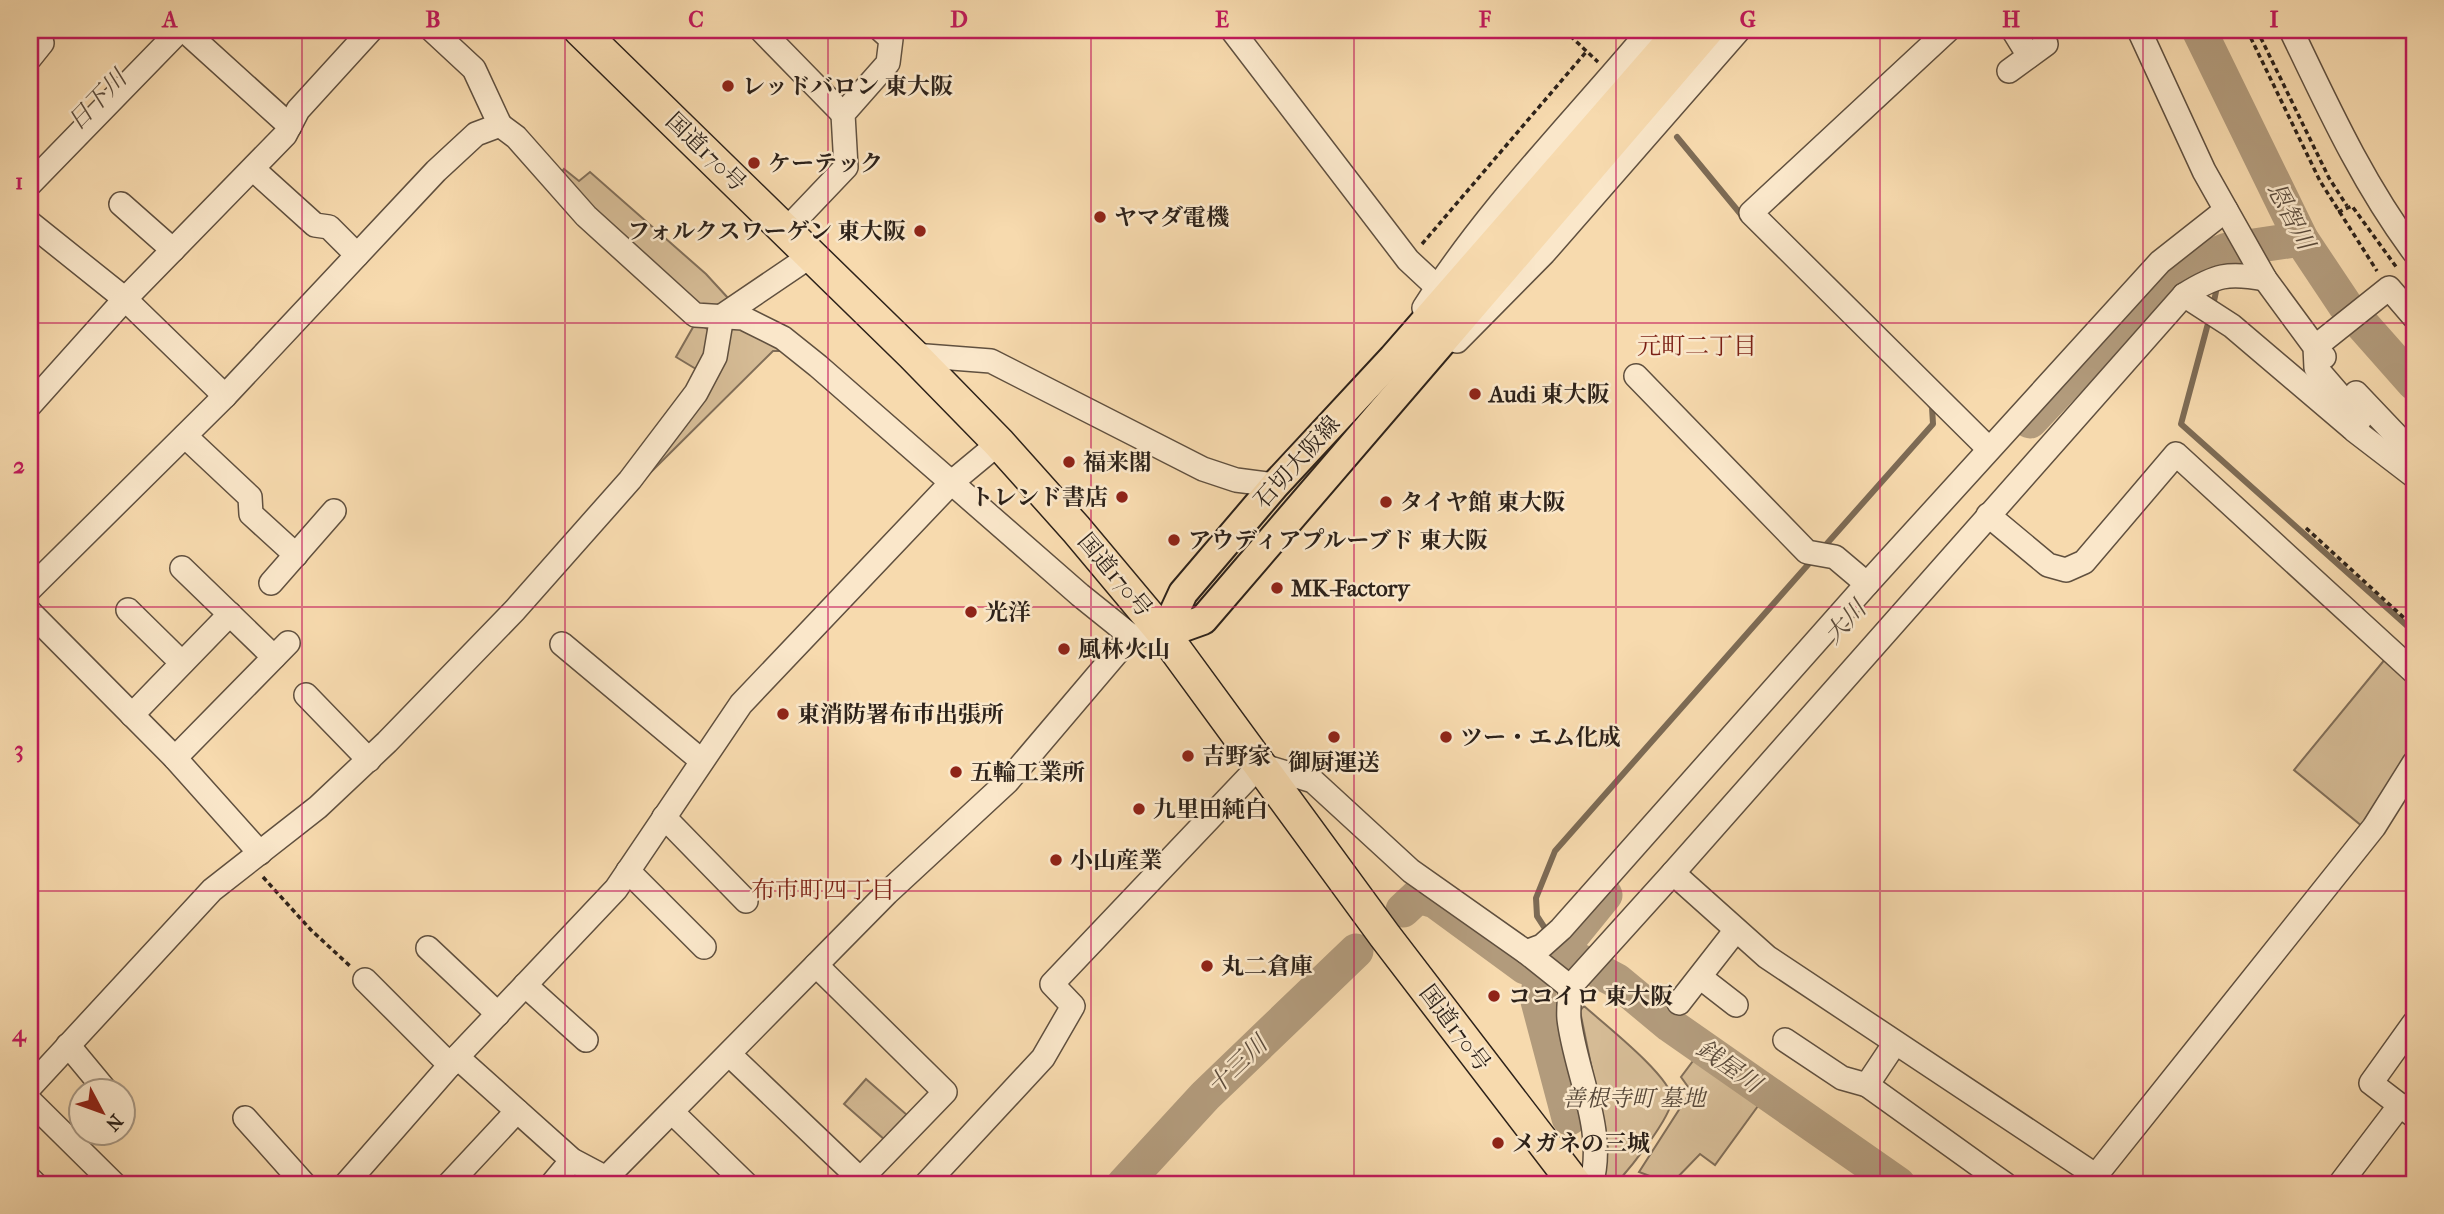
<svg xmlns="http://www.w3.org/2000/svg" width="2444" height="1214" font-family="'IM FELL French Canon','Noto Serif JP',serif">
	<rect width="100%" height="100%" fill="#f7daae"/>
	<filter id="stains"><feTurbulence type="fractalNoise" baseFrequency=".00286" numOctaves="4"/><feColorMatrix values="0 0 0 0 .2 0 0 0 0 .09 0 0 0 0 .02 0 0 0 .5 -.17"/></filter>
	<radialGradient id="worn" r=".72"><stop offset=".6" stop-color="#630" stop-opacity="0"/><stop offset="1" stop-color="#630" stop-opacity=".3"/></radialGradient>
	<g fill="#d5bb95" stroke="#816e58" stroke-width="2">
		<polygon points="564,169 579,181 590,172 706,274 728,298 714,309 700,310 559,175"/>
		<polygon points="696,322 712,332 701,372 676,357"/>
		<polygon points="730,322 785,351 773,351 646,477"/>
		<polygon points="2386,658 2414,682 2414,745 2363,827 2294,770"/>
		<path d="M 1584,1006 C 1603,1023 1672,1077 1672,1099 C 1671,1118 1630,1168 1616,1184 L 1610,1184 L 1604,1177 L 1608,1148 L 1580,1011 Z"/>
		<polygon points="1696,1057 1758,1106 1715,1165 1700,1154 1671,1184 1639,1172 1691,1091 1681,1077"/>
		<polygon points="866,1079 907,1115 885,1140 844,1104"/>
	</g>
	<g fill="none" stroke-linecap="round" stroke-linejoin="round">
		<g stroke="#7d6b55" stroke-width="6">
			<polyline points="1677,137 1743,217"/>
			<polyline points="2221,272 2227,250"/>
			<polyline points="2213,306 2218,282"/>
			<polyline points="2210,316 2181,424 2414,632"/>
			<polyline points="1823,548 1933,424 1932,407 1929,403"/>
			<polyline points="1548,933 1537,916 1536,898 1555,851 1813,559"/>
		</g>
		<g stroke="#b29b7c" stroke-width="35">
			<polyline points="2199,30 2301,239 2345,305 2414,383"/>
			<polyline points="2030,421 2169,273 2227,250 2301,239"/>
			<polyline points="1403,910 1418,896 1435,901 1525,967 1550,962"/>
			<polyline points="1559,950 1617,981 1670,1025 1898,1184"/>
			<polyline points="1569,1118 1538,1001 1540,975 1605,895"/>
			<polyline points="1124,1184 1205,1096 1356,951"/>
		</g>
		<g stroke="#60503f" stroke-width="26">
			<g id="minor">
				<polyline points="184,30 290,126"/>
				<polyline points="432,30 474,69 500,125"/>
				<polyline points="761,30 843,114"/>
				<polyline points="1232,30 1408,260 1437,287"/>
				<polyline points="1948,30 1751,213 1989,449"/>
				<polyline points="2013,30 2029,56"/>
				<polyline points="2139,30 2204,171 2226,210 2265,279 2315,347 2316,368 2360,419 2354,430 2414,476"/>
				<path d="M 2291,30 C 2328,107 2363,184 2414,252"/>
				<polyline points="30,58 42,43"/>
				<polyline points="2009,71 2046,44"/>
				<polyline points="253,169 315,225 329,227 357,255"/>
				<polyline points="30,184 180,30"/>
				<polyline points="121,204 173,250"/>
				<polyline points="30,223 125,299 225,396"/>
				<polyline points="786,230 846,167 843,114 888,63 891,39 881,30"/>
				<polyline points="2184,295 2232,326 2352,428"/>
				<path d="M 1424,308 C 1488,207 1574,121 1650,30"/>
				<polyline points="1457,341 1544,253 1739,30"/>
				<polyline points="913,355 991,361 1203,469 1236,480 1275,485"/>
				<polyline points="2324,357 2315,347 2389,288 2414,317"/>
				<polyline points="1636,376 1807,552 1835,557 1867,584"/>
				<polyline points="2356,393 2414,454"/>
				<polyline points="30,405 125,299 285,135 298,110 371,30"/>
				<polyline points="185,436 250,497 251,514 296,555"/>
				<polyline points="1988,515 2048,565 2066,570 2084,562 2176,454 2414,672"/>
				<polyline points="182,568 274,657"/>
				<polyline points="271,583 334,511"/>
				<polyline points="30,589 225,396 436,171 476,134 500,125 516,137 586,216 695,315 743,318 783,338 818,366 1080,595 1131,636 1164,634"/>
				<polyline points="128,610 182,663"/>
				<polyline points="30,612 175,758 260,853"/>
				<polyline points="562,644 702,761"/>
				<polyline points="306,695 369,760"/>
				<polyline points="132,715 230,614"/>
				<polyline points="175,758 288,643"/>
				<polyline points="664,817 746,901"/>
				<polyline points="628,871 704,947"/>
				<polyline points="1673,873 1767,957 2095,1175"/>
				<polyline points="428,948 498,1014"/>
				<polyline points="1526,952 1542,946 1561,929 1867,584 2160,262 2226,210"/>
				<polyline points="816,965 945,1092 856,1184"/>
				<polyline points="1700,977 1736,1005"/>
				<polyline points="365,980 450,1065"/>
				<polyline points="525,985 586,1040"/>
				<polyline points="1679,1003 1736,930"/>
				<polyline points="2414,1023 2371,1083 2414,1116"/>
				<polyline points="1785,1040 1842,1078 1867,1085"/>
				<polyline points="1895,1043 1867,1085 2005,1184"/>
				<polyline points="68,1045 107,1092"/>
				<polyline points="730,1055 861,1180"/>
				<polyline points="457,1057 572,1160 606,1178 614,1184"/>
				<polyline points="30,1087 212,890 318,807 387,742 515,610 630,480 696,393 715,357 722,316 812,255"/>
				<polyline points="30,1101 114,1184"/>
				<polyline points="672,1112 746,1184"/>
				<polyline points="245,1118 304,1184"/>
				<polyline points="606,1178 887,893 1007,782 1131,636"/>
				<polyline points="30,1179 35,1184"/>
				<polyline points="346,1184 457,1057 616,889 741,704 952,482 999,443"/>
				<polyline points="449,1184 517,1111"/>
				<polyline points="552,1184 572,1160"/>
				<polyline points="926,1184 1043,1058 1073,1006 1052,984 1260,765 1313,781 1411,871 1526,952 1570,987"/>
				<path d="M 1591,1184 C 1607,1132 1575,1071 1569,1019 C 1568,1009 1570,997 1570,987 L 1673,873 L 2184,295 C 2216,275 2228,272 2265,279"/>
				<polyline points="2089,1184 2374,827 2414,763"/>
				<polyline points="2340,1184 2400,1105"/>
			</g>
		</g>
		<g stroke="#2d221a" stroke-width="32">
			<g id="major">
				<polyline points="1164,634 1203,620 1710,30"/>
				<polyline points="1164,634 1183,593 1275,485 1393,358 1679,30"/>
			</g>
		</g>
		<g stroke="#2d221a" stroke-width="35">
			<polyline id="highway" points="580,30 913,355 999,443 1076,529 1164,634 1385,936 1575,1184"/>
		</g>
		<g stroke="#2d221a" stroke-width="3.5" stroke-dasharray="5 3.5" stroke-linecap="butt">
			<polyline points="1564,30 1598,62"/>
			<polyline points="2247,30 2320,181 2377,271"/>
			<polyline points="2257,30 2329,178 2347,206"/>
			<polyline points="2338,212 2352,206 2397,268"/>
			<polyline points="1422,244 1586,52"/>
			<polyline points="2306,528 2414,627"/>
			<polyline points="263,877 311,930 350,966"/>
		</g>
		<use href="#minor" stroke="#fae7ca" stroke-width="23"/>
		<use href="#major" stroke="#f7daae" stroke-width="28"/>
		<use href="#highway" stroke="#f7daae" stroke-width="32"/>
	</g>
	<path fill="none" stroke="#c2185b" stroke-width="2" stroke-opacity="0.55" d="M 302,30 L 302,1184M 565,30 L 565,1184M 828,30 L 828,1184M 1091,30 L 1091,1184M 1354,30 L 1354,1184M 1616,30 L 1616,1184M 1880,30 L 1880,1184M 2143,30 L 2143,1184M 30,323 L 2414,323M 30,607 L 2414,607M 30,891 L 2414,891"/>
	<g fill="#8f2418" stroke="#fae7ca" stroke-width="2.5">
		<circle cx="728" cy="86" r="7"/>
		<circle cx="754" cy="163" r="7"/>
		<circle cx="1100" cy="217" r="7"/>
		<circle cx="920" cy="231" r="7"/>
		<circle cx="1475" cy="394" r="7"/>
		<circle cx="1069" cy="462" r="7"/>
		<circle cx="1122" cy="497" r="7"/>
		<circle cx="1386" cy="502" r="7"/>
		<circle cx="1174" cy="540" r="7"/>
		<circle cx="1277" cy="588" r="7"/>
		<circle cx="971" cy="612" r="7"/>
		<circle cx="1064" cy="649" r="7"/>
		<circle cx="783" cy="714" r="7"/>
		<circle cx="1334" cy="737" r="7"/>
		<circle cx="1446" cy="737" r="7"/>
		<circle cx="1188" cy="756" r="7"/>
		<circle cx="956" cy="772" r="7"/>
		<circle cx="1139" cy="809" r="7"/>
		<circle cx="1056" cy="860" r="7"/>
		<circle cx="1207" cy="966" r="7"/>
		<circle cx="1494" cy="996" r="7"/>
		<circle cx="1498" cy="1143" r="7"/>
	</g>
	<g text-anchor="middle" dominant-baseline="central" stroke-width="5" stroke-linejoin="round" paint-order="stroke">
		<g font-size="23" font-weight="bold" fill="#2d221a" stroke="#fae7ca" text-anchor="start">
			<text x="742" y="86">レッドバロン 東大阪</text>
			<text x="768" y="163">ケーテック</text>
			<text x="1114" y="217">ヤマダ電機</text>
			<text x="906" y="231" text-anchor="end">フォルクスワーゲン 東大阪</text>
			<text x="1489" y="394">Audi 東大阪</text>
			<text x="1083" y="462">福来閣</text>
			<text x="1108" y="497" text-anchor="end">トレンド書店</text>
			<text x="1400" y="502">タイヤ館 東大阪</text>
			<text x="1188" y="540">アウディアプルーブド 東大阪</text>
			<text x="1291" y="588">MK-Factory</text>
			<text x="985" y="612">光洋</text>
			<text x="1078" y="649">風林火山</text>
			<text x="797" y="714">東消防署布市出張所</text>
			<text x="1460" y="737">ツー・エム化成</text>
			<text x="1202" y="756">吉野家</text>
			<text x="1334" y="762" text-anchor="middle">御厨運送</text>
			<text x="970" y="772">五輪工業所</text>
			<text x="1153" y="809">九里田純白</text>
			<text x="1070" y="860">小山産業</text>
			<text x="1221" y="966">丸二倉庫</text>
			<text x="1508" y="996">ココイロ 東大阪</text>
			<text x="1512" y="1143">メガネの三城</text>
		</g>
		<g font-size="23" fill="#2d221a" stroke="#fae7ca">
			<text transform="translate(706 152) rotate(44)">国道170号</text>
			<text transform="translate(1297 462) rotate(-48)">石切大阪線</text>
			<text transform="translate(1115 575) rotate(50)">国道170号</text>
			<text transform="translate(1455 1028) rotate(53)">国道170号</text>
		</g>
		<g font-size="23" font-style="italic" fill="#574839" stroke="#fae7ca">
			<text x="1634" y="1098">善根寺町 墓地</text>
		</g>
		<g font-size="24" font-style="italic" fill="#5c4c3c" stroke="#fae7ca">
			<text transform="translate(97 100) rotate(-46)">日下川</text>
			<text transform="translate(2291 216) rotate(62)">恩智川</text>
			<text transform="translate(1845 622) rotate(-47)">大川</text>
			<text transform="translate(1237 1065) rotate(-44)">十三川</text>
			<text transform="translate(1729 1066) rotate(35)">銭屋川</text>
		</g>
		<g font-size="24" fill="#7a1f14" stroke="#fae7ca">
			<text x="1697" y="346">元町二丁目</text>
			<text x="823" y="890">布市町四丁目</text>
		</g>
	</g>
	<rect width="2444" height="1214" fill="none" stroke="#f7daae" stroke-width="77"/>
	<g transform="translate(102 1112) rotate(131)"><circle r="33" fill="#fae7ca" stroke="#a89884" stroke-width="2"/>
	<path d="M0-5L12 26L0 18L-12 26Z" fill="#8f2418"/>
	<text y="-10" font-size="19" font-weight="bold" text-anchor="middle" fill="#2d221a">N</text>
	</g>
	<rect x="38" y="38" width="2368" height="1138" fill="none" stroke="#c2185b" stroke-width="2.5"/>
	<g font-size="23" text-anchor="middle" font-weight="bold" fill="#c2185b">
		<text x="170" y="27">A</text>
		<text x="433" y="27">B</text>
		<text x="696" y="27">C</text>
		<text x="959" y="27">D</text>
		<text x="1222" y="27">E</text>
		<text x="1485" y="27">F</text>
		<text x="1748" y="27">G</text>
		<text x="2011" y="27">H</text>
		<text x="2274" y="27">I</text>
		<text x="19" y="189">1</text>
		<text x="19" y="473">2</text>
		<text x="19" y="757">3</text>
		<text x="19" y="1041">4</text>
	</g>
	<rect width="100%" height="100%" filter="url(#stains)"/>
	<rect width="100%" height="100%" fill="url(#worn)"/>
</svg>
